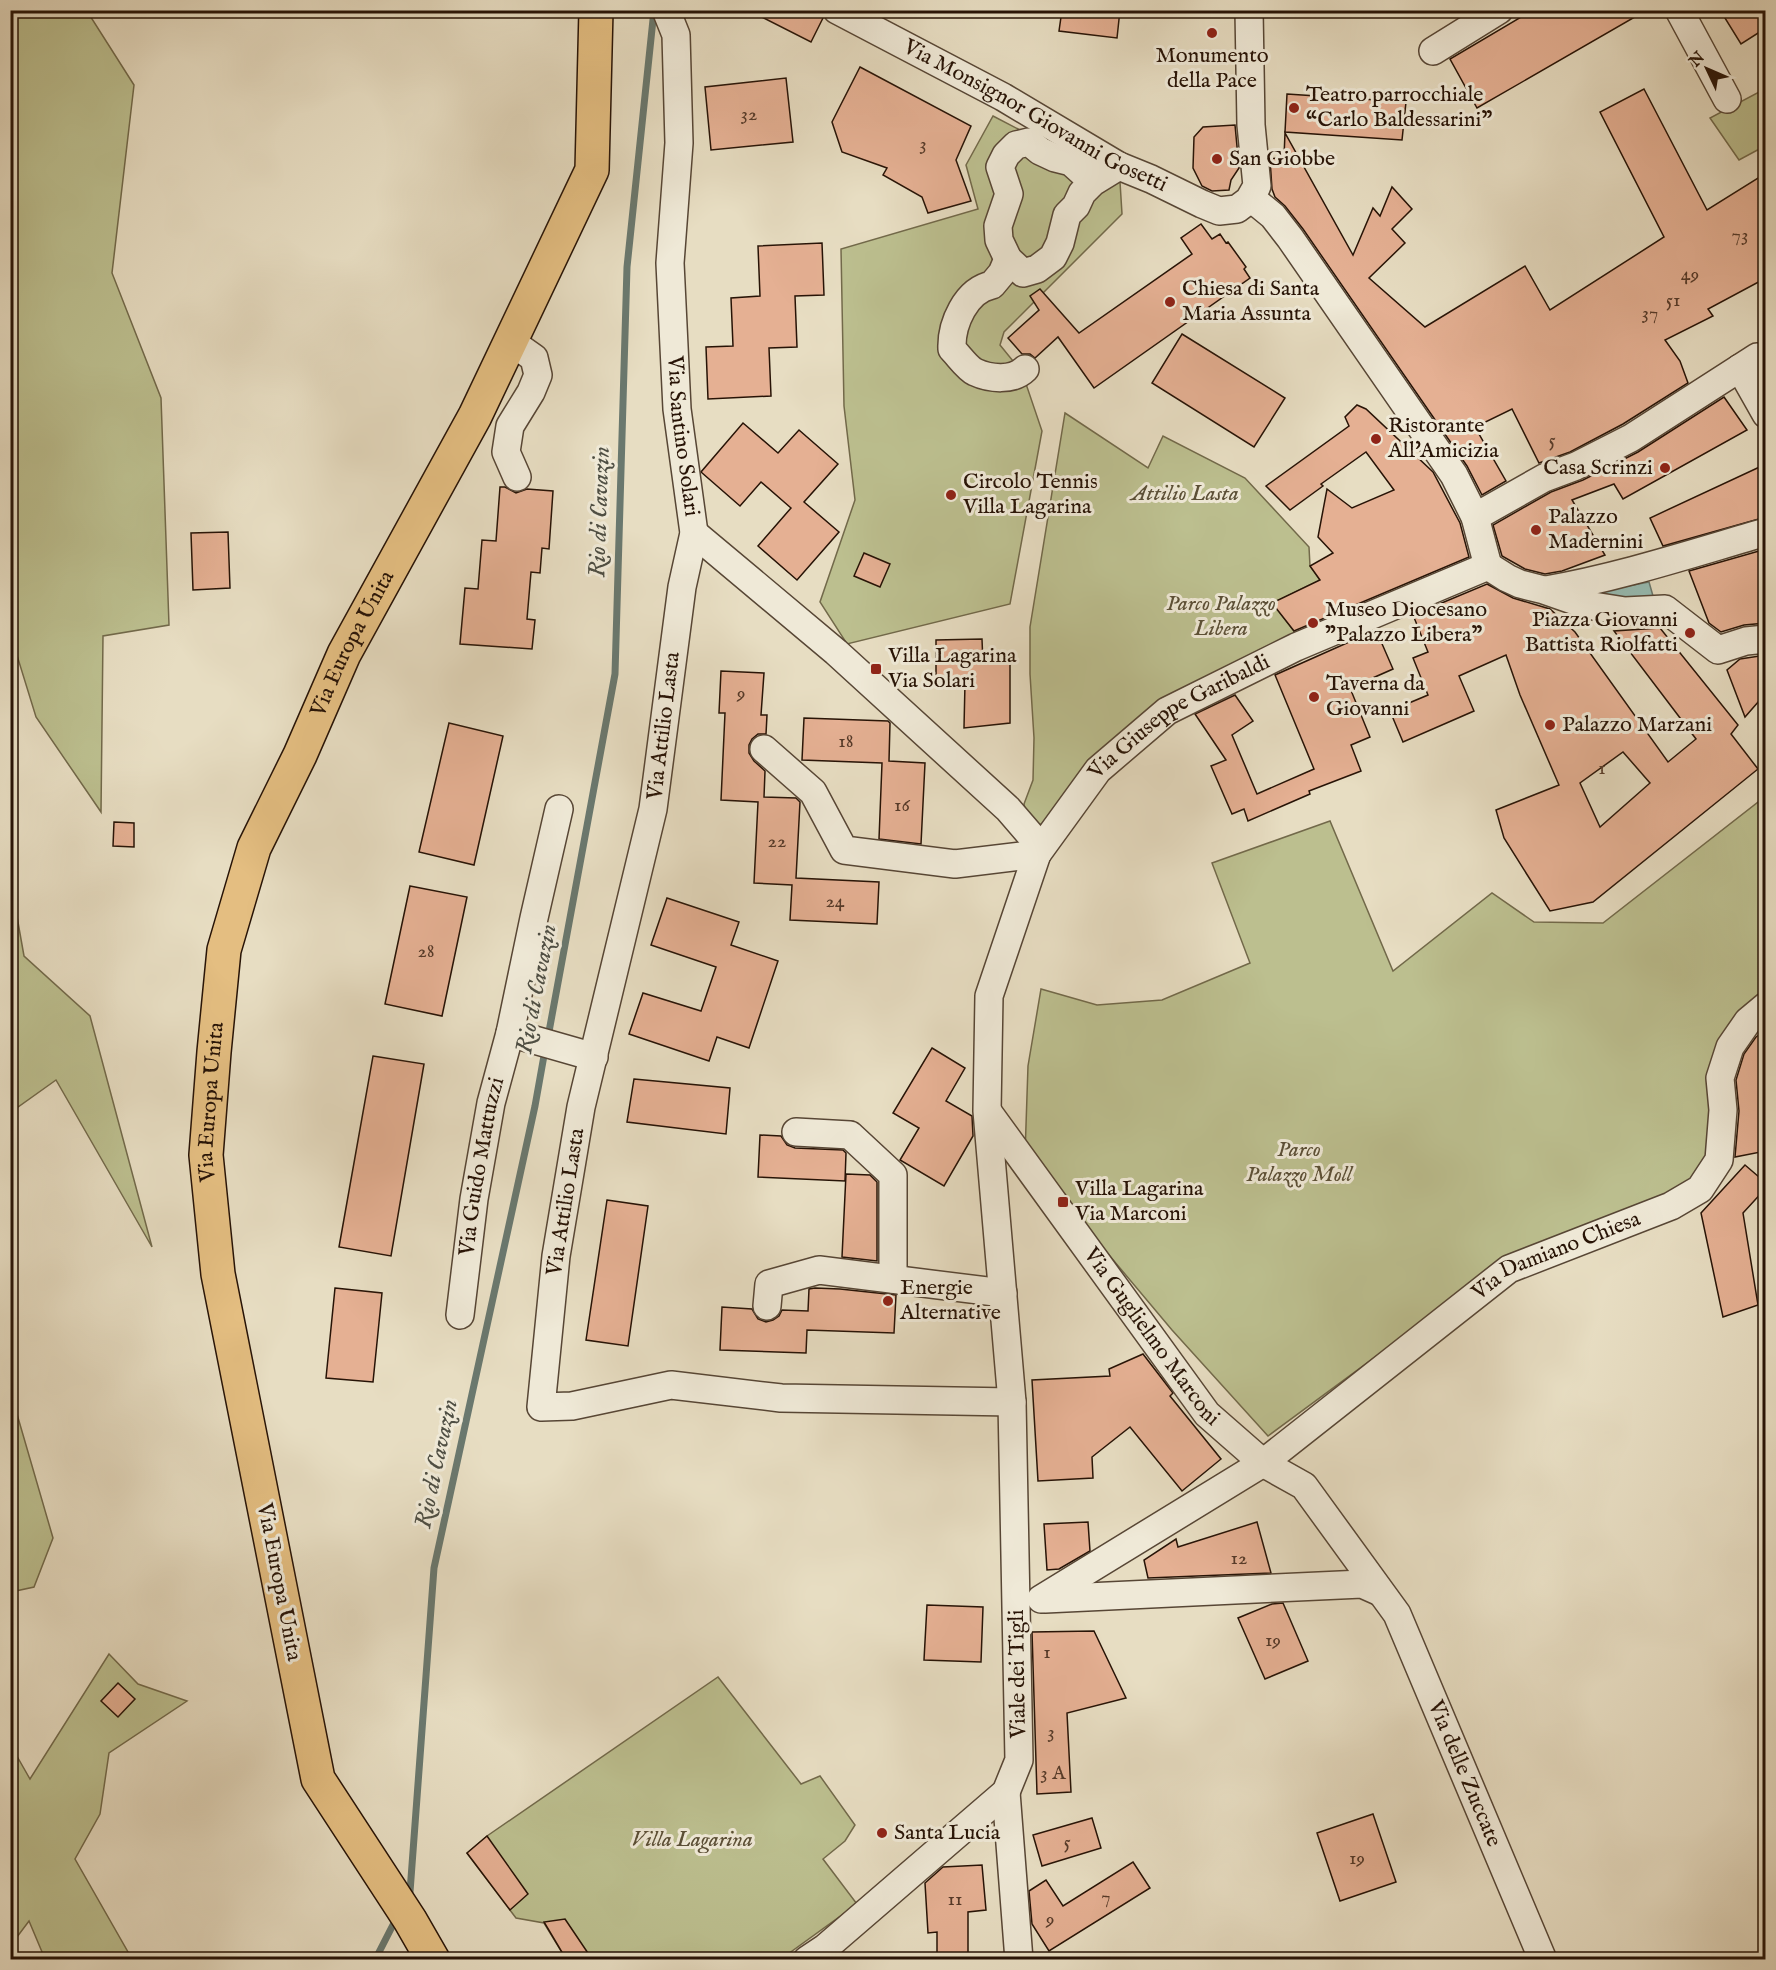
<svg xmlns="http://www.w3.org/2000/svg" width="1776" height="1970" font-family="'IM FELL English',serif">
	<rect width="100%" height="100%" fill="#e7ddc2"/>
	<filter id="stains"><feTurbulence type="fractalNoise" baseFrequency=".00333" numOctaves="4"/><feColorMatrix values="0 0 0 0 .2 0 0 0 0 .09 0 0 0 0 .02 0 0 0 .5 -.17"/></filter>
	<radialGradient id="worn" r=".72"><stop offset=".6" stop-color="#630" stop-opacity="0"/><stop offset="1" stop-color="#630" stop-opacity=".3"/></radialGradient>
	<g fill="#bcbf8f" stroke="#72694a" stroke-width="1.5">
		<polygon points="10,11 87,11 134,85 112,273 161,398 169,625 103,636 101,812 36,717 11,636"/>
		<polygon points="1759,92 1765,106 1765,146 1739,160 1710,118"/>
		<polygon points="993,116 1120,182 1122,214 1004,332 1000,345 1022,372 1042,431 1010,604 847,644 820,602 855,500 844,406 841,249 978,209 966,165"/>
		<polygon points="1065,413 1148,468 1163,436 1245,478 1309,547 1310,566 1320,580 1273,603 1300,639 1213,677 1050,822 1034,826 1027,820 1024,804 1033,780 1034,738 1030,674 1030,627"/>
		<polygon points="1762,799 1765,806 1765,997 1755,1004 1709,1153 1700,1172 1682,1189 1378,1355 1268,1436 1172,1330 1025,1155 1028,1066 1041,989 1097,1005 1162,1000 1250,963 1212,863 1330,821 1393,971 1492,893 1534,922 1603,923"/>
		<polygon points="11,883 24,956 90,1016 152,1247 56,1080 11,1112"/>
		<polygon points="10,1390 53,1538 34,1587 11,1592"/>
		<polygon points="109,1654 138,1684 187,1701 109,1753 100,1814 75,1859 132,1959 45,1959 29,1921 11,1945 10,1744 30,1779"/>
		<polygon points="718,1677 801,1784 820,1776 855,1825 845,1841 823,1859 857,1904 781,1959 566,1959 544,1923 516,1918 467,1853 487,1836"/>
	</g>
	<polygon fill="#97bcb3" stroke="#6a786e" stroke-width="1.5" points="1649,582 1653,596 1621,601 1596,592"/>
	<g fill="none" stroke-linecap="round" stroke-linejoin="round">
		<g stroke="#6a786e" stroke-width="7">
			<polyline points="548,1037 615,674 627,267 654,10"/>
			<polyline points="407,1899 410,1892 434,1568 535,1106 545,1050"/>
			<polyline points="375,1960 397,1917"/>
		</g>
	</g>
	<g fill="#e5b093" stroke="#271306" stroke-width="1.5" fill-rule="evenodd">
		<polygon points="748,10 821,10 823,18 811,42"/>
		<polygon points="1062,10 1120,10 1117,38 1059,31"/>
		<polygon points="1533,10 1647,10 1477,108 1450,59"/>
		<polygon points="1720,10 1766,10 1766,28 1741,44"/>
		<polygon points="860,67 971,126 956,160 971,201 928,213 922,197 883,175 887,168 842,152 832,122"/>
		<polygon points="786,78 793,142 711,150 705,87"/>
		<polygon points="1644,89 1707,210 1766,173 1766,278 1708,309 1713,316 1665,340 1680,361 1688,383 1623,424 1570,452 1539,463 1512,409 1475,427 1506,481 1482,495 1467,466 1303,229 1285,206 1275,197 1272,189 1270,159 1284,157 1285,133 1353,255 1373,208 1380,216 1392,187 1412,209 1392,229 1405,243 1369,278 1425,327 1525,266 1550,310 1664,237 1600,112"/>
		<polygon points="1287,94 1406,102 1402,140 1285,132"/>
		<polygon points="1235,125 1239,168 1231,180 1229,190 1212,191 1202,186 1193,168 1194,137 1203,127"/>
		<polygon points="1201,224 1212,239 1220,234 1226,243 1228,242 1246,267 1244,269 1250,278 1094,388 1058,337 1035,358 1030,354 1022,354 1008,338 1039,310 1030,296 1040,289 1079,333 1192,254 1181,238"/>
		<polygon points="822,243 824,295 795,296 797,347 769,348 771,396 708,399 706,347 733,346 731,298 760,296 758,246"/>
		<polygon points="1182,334 1285,398 1254,447 1152,383"/>
		<polygon points="1724,397 1747,430 1623,499 1614,484 1572,500 1605,555 1562,571 1545,574 1525,569 1502,556 1493,525 1551,492 1583,480 1638,452"/>
		<polygon points="1357,405 1366,409 1433,472 1460,523 1469,557 1294,631 1272,603 1320,580 1310,566 1333,553 1318,537 1327,489 1352,508 1394,490 1366,452 1321,484 1323,486 1290,510 1266,486 1349,426 1345,417"/>
		<polygon points="743,423 778,453 799,430 838,464 804,502 839,532 797,580 758,546 791,508 761,482 740,506 701,472"/>
		<polygon points="1766,464 1766,517 1663,546 1650,518"/>
		<polygon points="500,487 505,487 516,493 527,489 553,491 549,549 542,548 540,573 531,572 527,619 535,620 532,649 460,644 465,588 478,589 482,540 496,541"/>
		<polygon points="228,532 230,588 193,590 191,533"/>
		<polygon points="1766,549 1766,623 1744,625 1721,632 1709,623 1689,571"/>
		<polygon points="864,553 890,564 880,587 854,576"/>
		<path d="M 1487,584 L 1513,598 L 1550,609 L 1575,632 L 1668,762 L 1696,739 L 1614,631 L 1660,628 L 1738,725 L 1731,734 L 1758,769 L 1593,902 L 1550,911 L 1504,838 L 1496,810 L 1559,785 L 1520,695 L 1506,655 L 1459,676 L 1474,711 L 1403,742 L 1390,711 L 1428,695 L 1413,658 L 1428,652 L 1413,615 ZM 1623,752 L 1650,783 L 1600,827 L 1580,783 Z"/>
		<polygon points="1376,630 1393,669 1350,688 1370,737 1351,745 1361,771 1309,791 1310,794 1248,821 1244,809 1232,814 1211,766 1226,760 1195,714 1235,695 1253,721 1232,735 1257,794 1314,769 1275,675"/>
		<polygon points="982,639 983,664 1010,658 1010,723 964,728 965,683 936,685 936,640"/>
		<polygon points="1766,655 1766,693 1745,717 1727,670 1740,659"/>
		<polygon points="721,671 764,673 761,715 767,715 766,734 758,734 752,739 749,745 749,753 754,761 765,771 764,797 796,798 800,802 796,878 879,882 877,924 790,920 792,885 754,883 758,802 721,800 725,713 719,713"/>
		<polygon points="804,718 888,721 890,723 889,761 925,763 921,844 879,839 882,763 802,760"/>
		<polygon points="449,723 503,736 474,865 419,852"/>
		<polygon points="114,822 134,823 134,847 113,846"/>
		<polygon points="410,886 467,897 442,1016 385,1004"/>
		<polygon points="667,898 739,922 731,945 778,961 749,1048 717,1037 709,1061 629,1034 643,993 701,1011 716,967 651,945"/>
		<polygon points="1766,1030 1766,1151 1735,1157 1739,1111 1736,1080 1744,1054 1756,1037"/>
		<polygon points="932,1048 965,1068 946,1101 972,1116 973,1136 944,1186 900,1160 919,1128 893,1113"/>
		<polygon points="373,1056 424,1064 391,1256 339,1247"/>
		<polygon points="634,1079 730,1088 726,1134 627,1122"/>
		<polygon points="760,1135 781,1136 787,1145 795,1148 843,1150 846,1153 845,1181 758,1177"/>
		<polygon points="1745,1165 1766,1183 1766,1188 1743,1213 1758,1305 1723,1317 1701,1213"/>
		<polygon points="846,1174 870,1175 877,1182 877,1261 842,1257"/>
		<polygon points="607,1200 648,1206 628,1346 586,1340"/>
		<polygon points="335,1288 382,1293 373,1382 326,1378"/>
		<polygon points="815,1288 840,1289 896,1295 894,1333 807,1330 806,1353 720,1350 722,1307 752,1309 758,1319 766,1322 773,1320 779,1316 782,1310 808,1311 809,1289"/>
		<polygon points="1143,1354 1173,1393 1170,1396 1221,1459 1182,1491 1130,1427 1092,1457 1093,1478 1038,1481 1032,1380 1110,1376 1109,1369"/>
		<polygon points="1088,1522 1090,1551 1059,1569 1047,1570 1044,1524"/>
		<polygon points="1257,1522 1271,1573 1148,1578 1144,1560 1176,1539 1178,1547"/>
		<polygon points="1283,1603 1308,1661 1265,1679 1238,1618 1272,1604"/>
		<polygon points="927,1605 983,1607 981,1662 924,1660"/>
		<polygon points="1094,1631 1126,1698 1067,1713 1071,1792 1037,1794 1032,1632"/>
		<polygon points="118,1683 135,1699 118,1717 101,1701"/>
		<polygon points="1373,1814 1396,1882 1340,1901 1317,1833"/>
		<polygon points="1092,1818 1101,1848 1042,1866 1033,1835"/>
		<polygon points="487,1836 528,1894 510,1910 467,1853"/>
		<polygon points="1133,1862 1150,1888 1049,1951 1032,1924 1029,1891 1046,1880 1063,1906"/>
		<polygon points="982,1865 986,1910 968,1912 968,1959 937,1959 937,1932 928,1933 925,1883 943,1867"/>
		<polygon points="565,1919 592,1959 566,1959 544,1922"/>
	</g>
	<g fill="none" stroke-linecap="round" stroke-linejoin="round">
		<g stroke="#574635" stroke-width="30">
			<g id="minor">
				<path id="s1" d="M 666,10 L 676,35 L 679,143 L 670,263 L 677,409 L 694,533 L 682,587 L 653,809 L 581,1107 L 556,1256 L 541,1407 L 572,1406 L 671,1385 L 781,1398 L 1012,1402"/>
				<path id="s2" d="M 837,10 L 1003,97 L 1119,166 L 1151,179 L 1202,204 L 1219,211 L 1237,209 L 1249,200 L 1257,186 L 1251,125 L 1249,10"/>
				<polyline points="1679,10 1727,99"/>
				<polyline points="1433,51 1499,10"/>
				<polyline points="1093,182 1082,193 1076,206 1067,215 1060,243 1053,257 1037,269 1023,273 1008,259 999,240 998,226 1009,194 1000,167 1006,155 1016,145 1029,142 1040,151 1055,158 1071,162 1093,182 1119,166"/>
				<polyline points="1251,198 1273,216 1290,238 1454,475 1475,517 1488,566"/>
				<path d="M 1008,259 L 1002,273 L 992,285 C 966,290 951,324 952,349 C 959,356 967,368 975,372 C 990,379 1013,381 1025,369"/>
				<polyline points="510,341 534,358 538,375 531,392 510,426 506,452 517,477"/>
				<polyline points="1740,368 1766,414"/>
				<polyline points="1475,517 1544,478 1576,466 1631,438 1757,357"/>
				<polyline points="694,533 836,652 1008,809 1033,838 1037,854"/>
				<polyline points="1488,566 1507,578 1520,584 1544,590 1587,605 1625,611 1665,609 1718,650 1746,641 1766,639"/>
				<path d="M 1546,590 C 1621,577 1693,553 1766,532"/>
				<polyline points="764,749 813,792 844,850 955,864 1037,854"/>
				<polyline points="510,1033 594,1057"/>
				<path id="s3" d="M 988,1112 L 1207,1414 L 1263,1463 L 1304,1486 L 1397,1614 L 1543,1960"/>
				<polyline points="796,1132 850,1135 893,1175 893,1279"/>
				<polyline points="767,1306 769,1284 819,1270 1003,1293"/>
				<path id="s4" d="M 460,1315 L 474,1199 L 491,1103 L 510,1033 L 534,918 L 559,809"/>
				<path id="s5" d="M 1041,1599 L 1263,1463 L 1509,1269 L 1671,1206 L 1700,1189 L 1719,1160 L 1723,1110 L 1720,1078 L 1730,1047 L 1748,1021 L 1766,1006"/>
				<polyline points="1045,1599 1362,1584 1380,1592"/>
				<polyline points="1006,1792 1019,1960"/>
				<path id="s6" d="M 807,1960 L 825,1948 L 1006,1792 L 1019,1760 L 1012,1402 L 987,1111 L 989,996 L 1037,854 L 1098,770 L 1167,711 L 1296,647 L 1488,566"/>
			</g>
		</g>
		<g stroke="#271306" stroke-width="36">
			<g id="major">
				<path id="s7" d="M 433,1960 L 410,1920 L 318,1779 L 218,1274 L 206,1155 L 214,1052 L 224,950 L 254,848 L 300,755 L 344,654 L 475,416 L 592,170 L 596,10"/>
			</g>
		</g>
		<use href="#minor" stroke="#efe9d7" stroke-width="27"/>
		<use href="#major" stroke="#e4be81" stroke-width="33"/>
	</g>
	<g fill="#8f2418" stroke="#efe9d7" stroke-width="2">
		<circle cx="1212" cy="33" r="6"/>
		<circle cx="1294" cy="108" r="6"/>
		<circle cx="1217" cy="159" r="6"/>
		<circle cx="1170" cy="302" r="6"/>
		<circle cx="1376" cy="439" r="6"/>
		<circle cx="1665" cy="468" r="6"/>
		<circle cx="951" cy="495" r="6"/>
		<circle cx="1536" cy="530" r="6"/>
		<circle cx="1313" cy="623" r="6"/>
		<circle cx="1690" cy="633" r="6"/>
		<rect x="870" y="663" width="12" height="12" rx="3"/>
		<circle cx="1314" cy="697" r="6"/>
		<circle cx="1550" cy="725" r="6"/>
		<rect x="1057" y="1196" width="12" height="12" rx="3"/>
		<circle cx="888" cy="1301" r="6"/>
		<circle cx="882" cy="1833" r="6"/>
	</g>
	<g text-anchor="middle" dominant-baseline="central" stroke-width="6" stroke-linejoin="round" paint-order="stroke">
		<g font-size="20" fill="#563a29">
			<text x="749" y="114">32</text>
			<text x="923" y="144">3</text>
			<text x="1740" y="235">73</text>
			<text x="1690" y="274">49</text>
			<text x="1673" y="300">51</text>
			<text x="1650" y="313">37</text>
			<text x="1552" y="440">5</text>
			<text x="741" y="693">9</text>
			<text x="846" y="741">18</text>
			<text x="1602" y="768">1</text>
			<text x="902" y="805">16</text>
			<text x="777" y="841">22</text>
			<text x="835" y="901">24</text>
			<text x="426" y="951">28</text>
			<text x="1239" y="1558">12</text>
			<text x="1273" y="1640">19</text>
			<text x="1047" y="1652">1</text>
			<text x="1051" y="1732">3</text>
			<text x="1053" y="1773">3 A</text>
			<text x="1067" y="1842">5</text>
			<text x="1357" y="1858">19</text>
			<text x="1106" y="1897">7</text>
			<text x="955" y="1899">11</text>
			<text x="1050" y="1919">9</text>
		</g>
		<g font-size="22" fill="#271306" stroke="#efe9d7" text-anchor="start">
			<text x="1212" y="56" text-anchor="middle">Monumento<tspan x="1212" dy="25">della Pace</tspan></text>
			<text x="1306" y="95">Teatro parrocchiale<tspan x="1306" dy="25">“Carlo Baldessarini”</tspan></text>
			<text x="1229" y="159">San Giobbe</text>
			<text x="1182" y="289">Chiesa di Santa<tspan x="1182" dy="25">Maria Assunta</tspan></text>
			<text x="1388" y="426">Ristorante<tspan x="1388" dy="25">All'Amicizia</tspan></text>
			<text x="1653" y="468" text-anchor="end">Casa Scrinzi</text>
			<text x="963" y="482">Circolo Tennis<tspan x="963" dy="25">Villa Lagarina</tspan></text>
			<text x="1548" y="517">Palazzo<tspan x="1548" dy="25">Madernini</tspan></text>
			<text x="1325" y="610">Museo Diocesano<tspan x="1325" dy="25">"Palazzo Libera"</tspan></text>
			<text x="1678" y="620" text-anchor="end">Piazza Giovanni<tspan x="1678" dy="25">Battista Riolfatti</tspan></text>
			<text x="888" y="656">Villa Lagarina<tspan x="888" dy="25">Via Solari</tspan></text>
			<text x="1326" y="684">Taverna da<tspan x="1326" dy="25">Giovanni</tspan></text>
			<text x="1562" y="725">Palazzo Marzani</text>
			<text x="1075" y="1189">Villa Lagarina<tspan x="1075" dy="25">Via Marconi</tspan></text>
			<text x="900" y="1288">Energie<tspan x="900" dy="25">Alternative</tspan></text>
			<text x="894" y="1833">Santa Lucia</text>
		</g>
		<g font-size="22" fill="#271306" stroke="#efe9d7">
			<text stroke="none"><textPath href="#s2" startOffset="225">Via Monsignor Giovanni Gosetti</textPath></text>
			<text stroke="none"><textPath href="#s1" startOffset="429">Via Santino Solari</textPath></text>
			<text stroke="none"><textPath href="#s7" startOffset="1388">Via Europa Unita</textPath></text>
			<text stroke="none"><textPath href="#s6" startOffset="1412">Via Giuseppe Garibaldi</textPath></text>
			<text transform="translate(664 726) rotate(-83)">Via Attilio Lasta</text>
			<text stroke="none"><textPath href="#s7" startOffset="902">Via Europa Unita</textPath></text>
			<text stroke="none"><textPath href="#s4" startOffset="150">Via Guido Mattuzzi</textPath></text>
			<text transform="translate(566 1202) rotate(-81)">Via Attilio Lasta</text>
			<text stroke="none"><textPath href="#s5" startOffset="622">Via Damiano Chiesa</textPath></text>
			<text stroke="none"><textPath href="#s3" startOffset="278">Via Guglielmo Marconi</textPath></text>
			<text transform="translate(279 1582) rotate(79)">Via Europa Unita</text>
			<text transform="translate(1018 1674) rotate(-91)">Viale dei Tigli</text>
			<text stroke="none"><textPath href="#s3" startOffset="826">Via delle Zuccate</textPath></text>
		</g>
		<g font-size="22" font-style="italic" fill="#5b4f36" stroke="#efe9d7">
			<text x="1185" y="494">Attilio Lasta</text>
			<text x="1221" y="604">Parco Palazzo<tspan x="1221" dy="25">Libera</tspan></text>
			<text x="1299" y="1150">Parco<tspan x="1299" dy="25">Palazzo Moll</tspan></text>
			<text x="692" y="1840">Villa Lagarina</text>
		</g>
		<g font-size="24" font-style="italic" fill="#4e4e43" stroke="#efe9d7">
			<text transform="translate(600 512) rotate(-88)">Rio di Cavazin</text>
			<text transform="translate(537 989) rotate(-79)">Rio di Cavazin</text>
			<text transform="translate(437 1464) rotate(-78)">Rio di Cavazin</text>
		</g>
	</g>
	<rect width="1776" height="1970" fill="none" stroke="#e7ddc2" stroke-width="36"/>
	<rect x="12" y="12" width="1752" height="1946" fill="none" stroke="#271306" stroke-width="3"/>
	<rect x="18" y="18" width="1740" height="1934" fill="none" stroke="#271306" stroke-width="1.5"/>
	<g transform="translate(1707 69) rotate(314)" stroke="#efe9d7" stroke-width="4.5" paint-order="stroke">
	<path d="M0-4.5L10 22L0 15L-10 22Z" fill="#271306"/>
	<text y="-9" font-size="16" font-weight="bold" text-anchor="middle" fill="#271306">N</text>
	</g>
	<rect width="100%" height="100%" filter="url(#stains)"/>
	<rect width="100%" height="100%" fill="url(#worn)"/>
</svg>
